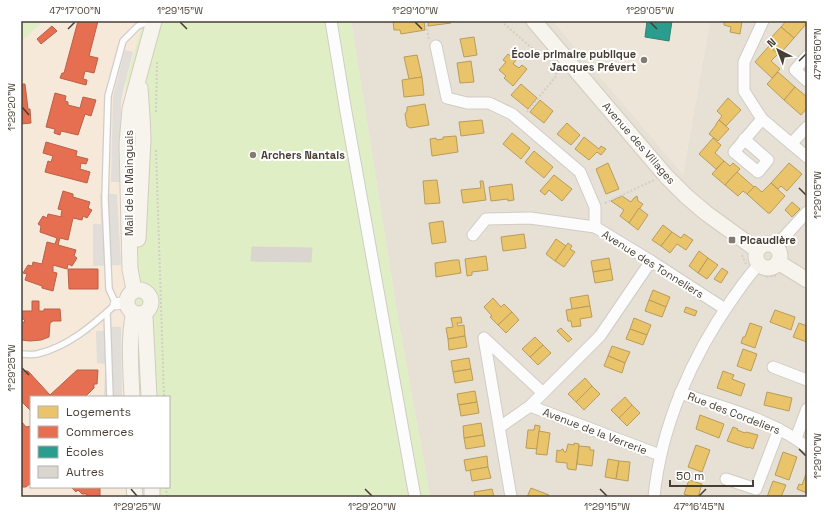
<svg xmlns="http://www.w3.org/2000/svg" width="828" height="518" font-family="'Space Grotesk',sans-serif">
	<rect width="100%" height="100%" fill="#f2eee8"/>
	<polygon fill="#e6e0d5" points="351,21 553,21 683,174 710,21 807,21 807,497 430,497 398,319"/>
	<polygon fill="#f6e9da" points="44,21 143,21 139,35 124,187 129,397 31,397 31,487 131,487 131,497 21,497 21,42"/>
	<polygon fill="#ede5d7" points="553,21 710,21 683,174 666,155"/>
	<g fill="#e0eec5">
		<polygon points="21,21 44,21 21,42"/>
		<polygon points="143,21 351,21 398,319 430,497 131,497 131,487 169,487 169,397 129,397 124,136 126,82"/>
	</g>
	<g fill="#e1ddd8">
		<polygon points="125,50 133,52 123,91 121,101 120,182 111,182 113,97"/>
		<polygon points="100,194 117,194 121,265 93,266 93,224 101,224"/>
		<polygon points="104,326 121,327 122,397 104,397 105,370 117,370 106,369 106,364 97,363 96,331 104,331"/>
	</g>
	<g fill="#e9c46a" stroke="#b99c5a">
		<polygon points="393,21 424,21 425,30 401,34 400,30 394,30"/>
		<polygon points="428,21 451,21 451,23 428,26"/>
		<polygon points="724,21 742,21 740,34 730,32 731,27 724,25"/>
		<polygon points="786,21 807,21 807,23 794,38 781,27"/>
		<polygon points="781,27 794,38 779,55 766,43"/>
		<polygon points="474,37 477,55 464,57 460,39"/>
		<polygon points="769,46 778,54 771,61 780,69 772,78 755,62"/>
		<polygon points="508,54 516,60 513,64 519,68 522,65 527,69 513,86 504,78 506,76 499,70 506,62 503,60"/>
		<polygon points="417,55 422,77 409,79 404,57"/>
		<polygon points="471,61 474,82 460,83 457,63"/>
		<polygon points="778,72 795,87 784,100 767,84"/>
		<polygon points="422,77 424,95 404,97 402,80"/>
		<polygon points="521,84 537,98 528,109 511,95"/>
		<polygon points="795,87 807,97 807,108 801,115 784,100"/>
		<polygon points="728,98 741,110 726,126 719,120 722,116 717,111"/>
		<polygon points="540,100 553,111 544,123 530,112"/>
		<polygon points="425,104 429,125 410,128 407,126 405,114 407,111 407,107"/>
		<polygon points="482,120 484,133 461,136 459,122"/>
		<polygon points="719,120 729,129 718,141 709,134 716,125 716,124"/>
		<polygon points="567,123 580,135 571,145 557,134"/>
		<polygon points="512,133 530,148 521,159 503,144"/>
		<polygon points="456,136 458,152 432,156 430,139 436,138 437,140 443,139 443,137"/>
		<polygon points="584,137 599,149 601,146 606,149 601,155 597,152 589,160 575,149"/>
		<polygon points="713,138 721,145 715,153 724,161 716,169 699,154"/>
		<polygon points="534,151 553,167 544,178 525,162"/>
		<polygon points="724,161 730,166 733,163 740,169 725,185 712,174"/>
		<polygon points="608,163 619,189 606,194 596,169"/>
		<polygon points="789,163 802,174 787,191 781,186 778,189 771,183"/>
		<polygon points="737,172 754,187 747,194 743,191 738,196 725,185"/>
		<polygon points="554,175 572,189 562,201 549,190 545,195 540,191"/>
		<polygon points="437,180 440,203 425,204 423,181"/>
		<polygon points="480,181 483,181 486,200 463,203 461,190 481,188"/>
		<polygon points="771,183 785,196 770,213 768,213 747,194 755,186 762,192"/>
		<polygon points="512,184 514,200 508,201 508,199 491,201 489,187"/>
		<polygon points="622,196 631,202 634,198 637,196 638,201 643,204 629,223 620,216 624,210 611,201"/>
		<polygon points="792,202 800,209 792,217 785,210"/>
		<polygon points="639,208 648,215 638,230 629,223"/>
		<polygon points="443,221 446,242 432,244 429,223"/>
		<polygon points="663,225 672,232 661,246 652,240"/>
		<polygon points="672,232 681,238 684,234 693,240 686,250 677,244 670,253 661,246"/>
		<polygon points="524,234 526,248 503,251 501,237"/>
		<polygon points="556,239 566,246 555,261 546,254"/>
		<polygon points="568,243 572,246 570,249 575,252 564,267 555,261"/>
		<polygon points="699,251 708,258 698,273 689,266"/>
		<polygon points="486,256 488,270 472,272 472,275 467,276 465,259"/>
		<polygon points="609,258 611,269 593,272 591,261"/>
		<polygon points="708,258 718,265 707,279 698,273"/>
		<polygon points="454,260 459,260 461,273 436,277 435,263"/>
		<polygon points="722,268 728,272 721,283 714,279"/>
		<polygon points="611,269 613,280 595,283 593,272"/>
		<polygon points="653,290 670,297 666,307 649,300"/>
		<polygon points="588,295 590,306 572,309 570,298"/>
		<polygon points="493,298 501,307 504,304 512,312 498,325 490,317 492,316 484,307"/>
		<polygon points="649,300 666,307 662,317 645,311"/>
		<polygon points="590,306 592,317 580,319 581,326 572,327 571,321 568,321 566,310"/>
		<polygon points="686,307 697,311 695,316 684,312"/>
		<polygon points="775,310 795,317 791,330 770,322"/>
		<polygon points="512,312 519,320 506,333 498,325"/>
		<polygon points="461,317 462,323 457,323 458,326 464,325 465,336 448,339 446,328 453,327 451,318"/>
		<polygon points="634,318 651,325 647,335 630,329"/>
		<polygon points="750,323 762,327 755,348 741,343 743,337 745,337"/>
		<polygon points="799,323 807,326 807,342 793,337"/>
		<polygon points="561,328 572,339 568,342 557,331"/>
		<polygon points="630,329 647,335 643,345 626,339"/>
		<polygon points="465,336 467,347 449,350 448,339"/>
		<polygon points="535,337 543,345 530,357 522,349"/>
		<polygon points="543,345 551,353 538,365 530,357"/>
		<polygon points="612,346 630,352 625,363 608,356"/>
		<polygon points="743,349 757,354 751,371 737,366"/>
		<polygon points="608,356 625,363 622,373 604,366"/>
		<polygon points="469,358 471,369 453,372 451,361"/>
		<polygon points="471,369 473,380 455,383 453,372"/>
		<polygon points="723,371 734,375 732,379 745,384 741,396 717,388"/>
		<polygon points="585,378 592,386 576,402 568,394"/>
		<polygon points="592,386 600,394 584,410 576,402"/>
		<polygon points="475,391 477,402 459,405 457,394"/>
		<polygon points="767,392 792,398 789,411 764,405"/>
		<polygon points="625,397 632,405 619,418 611,410"/>
		<polygon points="477,402 479,413 461,416 459,405"/>
		<polygon points="632,405 640,413 627,426 619,418"/>
		<polygon points="700,415 724,424 719,438 696,429"/>
		<polygon points="481,423 483,435 464,438 463,426"/>
		<polygon points="535,425 540,426 537,449 526,448 528,430 534,430"/>
		<polygon points="733,427 738,429 737,430 745,433 746,432 758,435 753,449 749,447 748,448 727,441"/>
		<polygon points="539,431 550,433 547,455 536,454"/>
		<polygon points="483,435 485,446 466,449 464,438"/>
		<polygon points="574,443 579,444 576,470 568,469 567,467 567,463 556,462 557,450 560,451 562,449 563,449 564,452 566,452 568,444 574,445"/>
		<polygon points="696,445 710,450 702,472 688,467"/>
		<polygon points="579,446 590,447 590,450 594,450 592,466 577,464"/>
		<polygon points="783,452 797,457 789,480 775,475"/>
		<polygon points="487,456 488,467 466,471 464,460"/>
		<polygon points="608,459 619,461 616,479 605,477"/>
		<polygon points="619,461 630,462 628,481 616,479"/>
		<polygon points="488,467 491,478 472,481 470,470"/>
		<polygon points="806,474 807,474 807,493 797,489 799,484 802,485"/>
		<polygon points="689,480 702,484 698,497 692,497 684,494"/>
		<polygon points="773,481 786,485 781,497 767,497"/>
		<polygon points="531,488 549,495 548,497 527,497"/>
		<polygon points="492,489 494,497 475,497 474,492"/>
	</g>
	<g fill="#e76f51" stroke="#b76148">
		<polygon points="78,21 98,21 89,56 98,58 94,73 85,71 83,79 87,80 86,85 60,78 62,73 64,73"/>
		<polygon points="52,26 57,31 41,44 37,39"/>
		<polygon points="21,84 25,84 28,109 30,109 31,123 21,124"/>
		<polygon points="55,93 66,96 65,101 68,102 68,105 80,108 83,97 96,100 91,116 85,114 78,135 61,131 60,135 54,133 55,129 46,127"/>
		<polygon points="46,142 77,151 76,156 88,159 86,164 81,163 80,169 90,172 87,183 45,172 48,161 51,162 53,156 43,153"/>
		<polygon points="63,191 73,194 73,197 90,202 88,208 92,210 87,218 83,216 82,220 73,218 68,240 60,238 58,245 76,250 74,256 77,258 72,266 68,264 67,269 53,265 53,272 57,273 53,291 42,288 42,286 25,280 27,274 23,273 28,265 32,266 33,262 42,264 47,242 55,244 57,238 40,232 41,226 38,224 43,216 47,218 48,214 62,217 61,215 62,210 58,209"/>
		<polygon points="68,269 98,269 98,289 69,289"/>
		<polygon points="32,301 39,301 39,311 44,311 44,309 60,309 61,321 53,321 50,323 49,337 41,340 30,341 21,340 21,322 25,322 24,319 22,320 22,311 32,311"/>
		<polygon points="77,370 98,370 97,384 94,384 94,388 85,397 31,397 31,411 21,401 21,371 28,371 50,395"/>
		<polygon points="21,421 26,427 31,426 31,483 26,487 21,487"/>
		<polygon points="71,487 100,487 100,497 86,497 87,494 82,494 78,490 76,492"/>
	</g>
	<polygon fill="#2a9d8f" stroke="#338174" points="647,21 672,21 669,41 645,37"/>
	<polygon fill="#dad5cf" stroke="#dad5ce" points="252,247 312,248 311,262 251,261"/>
	<g fill="none" stroke-linecap="round" stroke-linejoin="round">
		<g stroke="#d0ccc6" stroke-width="8">
			<g id="lane">
				<polyline points="107,312 110,397"/>
				<path d="M 21,354 C 26,354 32,355 37,354 C 68,347 93,325 116,304 L 109,289 L 105,199 L 108,96 L 123,41 L 138,26 L 150,21"/>
			</g>
		</g>
		<g stroke="#d0ccc6" stroke-width="13">
			<g id="street">
				<polyline points="331,21 346,112 415,497"/>
				<polyline points="763,21 744,62 744,91 762,119 807,157"/>
				<polyline points="436,46 447,98 467,103 489,103 512,114 580,172 595,207 595,227 651,261 725,309"/>
				<polyline points="807,56 795,70 807,81"/>
				<polyline points="744,139 768,160 758,172 734,152 762,119"/>
				<polyline points="791,144 807,127"/>
				<polyline points="473,235 486,219 530,218 595,227"/>
				<polyline points="775,247 807,212"/>
				<polyline points="116,304 126,302"/>
				<polyline points="773,367 807,380"/>
				<polyline points="543,393 600,336 651,261"/>
				<path d="M 680,393 C 722,407 771,419 807,447"/>
				<polyline points="530,406 660,455"/>
				<polyline points="500,427 530,406 543,393 484,338 511,497"/>
				<polyline points="796,438 807,409"/>
				<polyline points="726,479 756,489 779,429"/>
				<path d="M 654,497 C 661,426 692,356 733,298 C 741,287 749,274 759,265"/>
			</g>
		</g>
		<g stroke="#d3ccc0" stroke-width="17">
			<g id="secondary">
				<polyline points="534,21 666,176 686,196 706,213 757,250"/>
				<polyline points="138,239 143,139 142,116 140,88"/>
				<circle cx="768" cy="256" r="12"/>
				<polyline points="778,262 807,280"/>
				<circle cx="139" cy="302" r="12"/>
				<polyline points="134,290 130,269 127,144 130,109 154,21"/>
				<polyline points="144,313 145,317 149,397"/>
				<path d="M 132,397 C 131,374 128,334 134,313"/>
				<polyline points="134,487 135,497"/>
				<polyline points="152,487 152,497"/>
			</g>
		</g>
		<g stroke="#d2cec9" stroke-width="2" stroke-dasharray="2 2" stroke-linecap="butt">
			<polyline points="426,21 429,40"/>
			<polyline points="501,21 533,49 547,57"/>
			<polyline points="156,112 157,62"/>
			<polyline points="527,112 557,75 550,61"/>
			<polyline points="156,150 164,397"/>
			<polyline points="605,203 654,180"/>
			<polyline points="742,255 746,264"/>
			<polyline points="763,275 766,277 776,276"/>
			<polyline points="166,487 167,497"/>
		</g>
		<use href="#lane" stroke="#fdfcfc" stroke-width="5.5"/>
		<use href="#street" stroke="#fdfcfc" stroke-width="11"/>
		<use href="#secondary" stroke="#f7f4ee" stroke-width="15"/>
	</g>
	<path fill="none" stroke="#483f34" stroke-width="1.5" d="M 180,22 L 187,29M 415,22 L 422,29M 650,22 L 657,29M 68,29 L 75,22M 799,61 L 806,54M 22,107 L 29,115M 799,188 L 806,195M 22,368 L 29,375M 799,449 L 806,456M 131,489 L 137,496M 365,489 L 372,496M 600,489 L 607,496M 699,496 L 706,489"/>
	<g fill="#847c73" stroke="#fff" stroke-width="1.5">
		<circle cx="644" cy="60" r="4"/>
		<circle cx="253" cy="155" r="4"/>
		<rect x="728" y="236" width="8" height="8" rx="2"/>
	</g>
	<g text-anchor="middle" dominant-baseline="central" stroke-width="4" stroke-linejoin="round" paint-order="stroke">
		<g font-size="11" font-weight="bold" fill="#483f34" stroke="#fff" text-anchor="start">
			<text x="636" y="54" text-anchor="end">École primaire publique<tspan x="636" dy="13">Jacques Prévert</tspan></text>
			<text x="261" y="155">Archers Nantais</text>
			<text x="740" y="240">Picaudière</text>
		</g>
		<g font-size="11" fill="#483f34" stroke="#fff">
			<text transform="translate(639 143) rotate(49)">Avenue des Villages</text>
			<text transform="translate(129 183) rotate(-90)">Mail de la Mainguais</text>
			<text transform="translate(653 264) rotate(32)">Avenue des Tonneliers</text>
			<text transform="translate(734 413) rotate(21)">Rue des Cordeliers</text>
			<text transform="translate(595 431) rotate(21)">Avenue de la Verrerie</text>
		</g>
	</g>
	<rect width="828" height="518" fill="none" stroke="#ffffff" stroke-width="44"/>
	<rect x="30" y="396" width="140" height="92" fill="#ffffff" stroke="#b6b2ae"/>
	<rect x="38" y="406" width="20" height="12" fill="#e9c46a" stroke="#b6b2ae"/>
	<text x="66" y="416" font-size="12" fill="#483f34">Logements</text>
	<rect x="38" y="426" width="20" height="12" fill="#e76f51" stroke="#b6b2ae"/>
	<text x="66" y="436" font-size="12" fill="#483f34">Commerces</text>
	<rect x="38" y="446" width="20" height="12" fill="#2a9d8f" stroke="#b6b2ae"/>
	<text x="66" y="456" font-size="12" fill="#483f34">Écoles</text>
	<rect x="38" y="466" width="20" height="12" fill="#dad5cf" stroke="#b6b2ae"/>
	<text x="66" y="476" font-size="12" fill="#483f34">Autres</text>
	<g transform="translate(778 50) rotate(318)" stroke="#ffffff" stroke-width="3" paint-order="stroke">
	<path d="M0-3L7 15L0 10L-7 15Z" fill="#483f34"/>
	<text y="-6" font-size="11" font-weight="bold" text-anchor="middle" fill="#483f34">N</text>
	</g>
	<path d="M670 480v6h83v-6" fill="none" stroke="#483f34" stroke-width="2"/>
	<text x="676" y="480" font-size="12" fill="#483f34" stroke="#ffffff" stroke-width="3" paint-order="stroke">50 m</text>
	<rect x="22" y="22" width="784" height="474" fill="none" stroke="#483f34" stroke-width="1.5"/>
	<g font-size="10" text-anchor="middle" fill="#483f34">
		<text x="75" y="14">47°17'00"N</text>
		<text x="180" y="14">1°29'15"W</text>
		<text x="415" y="14">1°29'10"W</text>
		<text x="650" y="14">1°29'05"W</text>
		<text transform="translate(817 54) rotate(-90)" y="4">47°16'50"N</text>
		<text transform="translate(11 107) rotate(-90)" y="4">1°29'20"W</text>
		<text transform="translate(817 195) rotate(-90)" y="4">1°29'05"W</text>
		<text transform="translate(11 368) rotate(-90)" y="4">1°29'25"W</text>
		<text transform="translate(817 456) rotate(-90)" y="4">1°29'10"W</text>
		<text x="137" y="510">1°29'25"W</text>
		<text x="372" y="510">1°29'20"W</text>
		<text x="607" y="510">1°29'15"W</text>
		<text x="699" y="510">47°16'45"N</text>
	</g>
</svg>
